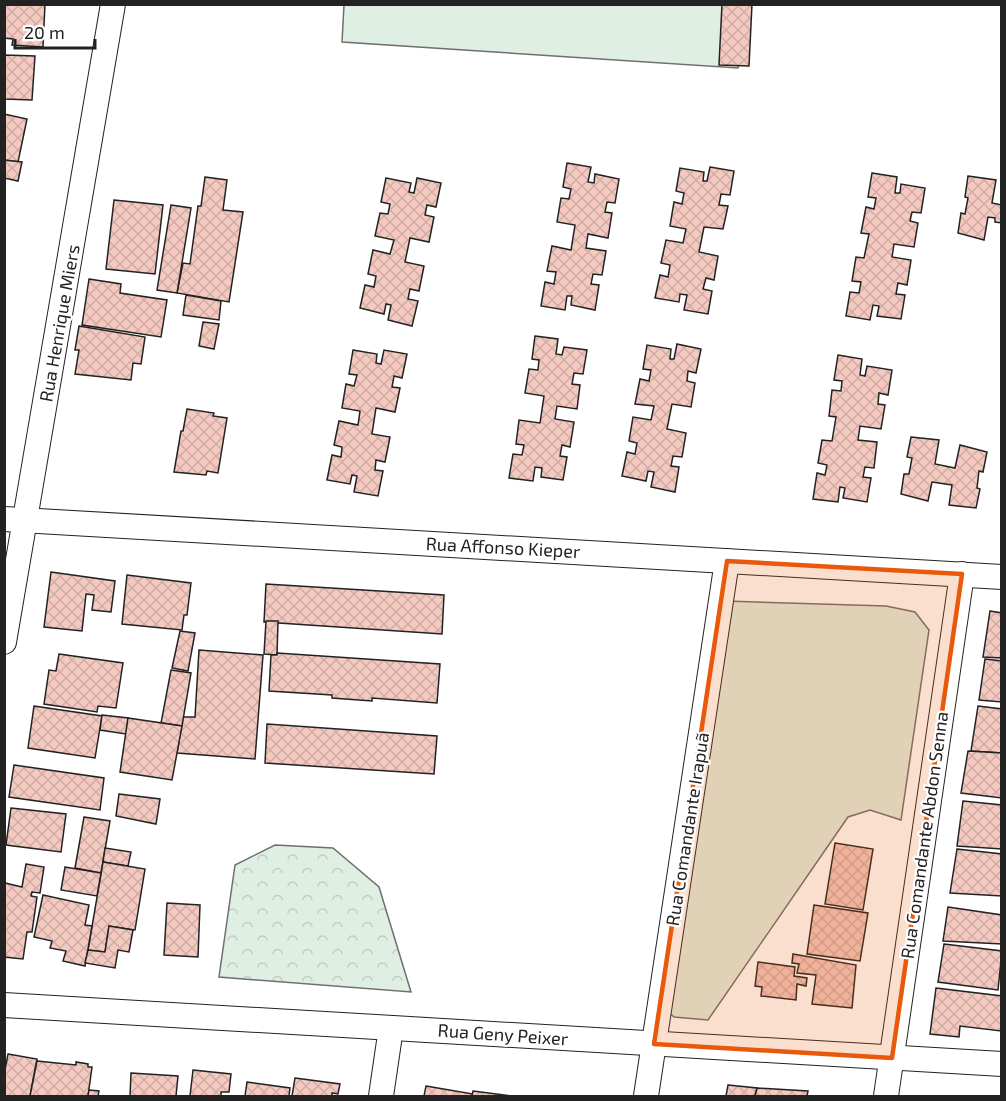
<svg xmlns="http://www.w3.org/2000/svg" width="1006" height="1101" font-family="'Exo 2',sans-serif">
	<defs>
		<pattern id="forest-crowns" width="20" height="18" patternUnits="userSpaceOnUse" patternTransform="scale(1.5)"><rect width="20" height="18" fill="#e0efe3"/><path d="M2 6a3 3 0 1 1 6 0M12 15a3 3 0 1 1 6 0" fill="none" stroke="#c0cdc2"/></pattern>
		<pattern id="building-cross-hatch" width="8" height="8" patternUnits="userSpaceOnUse" patternTransform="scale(1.5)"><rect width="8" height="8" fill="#f3c9c0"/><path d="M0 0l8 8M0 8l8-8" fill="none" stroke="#d0aca5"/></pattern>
	</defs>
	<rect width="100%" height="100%" fill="#fff"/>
	<g fill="#e0efe3" stroke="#6f6f6f" stroke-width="1.5">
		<polygon points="344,5 743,5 738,68 342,42"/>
		<polygon points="725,601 886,606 915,612 929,630 901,820 870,810 848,817 708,1020 674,1017 658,1003"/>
	</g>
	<polygon fill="url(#forest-crowns)" stroke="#6f6f6f" stroke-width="1.5" points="275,845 333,848 379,887 411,992 219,977 235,865"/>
	<g fill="url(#building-cross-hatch)" stroke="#222" stroke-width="1.5">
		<polygon points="4,4 45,4 43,47 12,45 13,39 4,38"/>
		<polygon points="722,4 752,4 749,66 719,65"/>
		<polygon points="4,55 35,56 32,100 4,99"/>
		<polygon points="4,114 27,119 18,162 4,160"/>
		<polygon points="4,160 22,162 18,181 4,178"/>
		<polygon points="567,163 591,167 588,182 594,183 595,174 619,179 615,203 607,202 605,212 612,213 608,238 588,234 586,248 606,251 602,275 593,274 591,284 599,285 595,310 571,305 572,296 567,296 565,310 541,306 545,282 554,284 556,272 547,271 552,246 571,250 575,225 557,222 561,198 569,199 571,189 563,187"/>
		<polygon points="710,167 734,171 730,195 721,194 719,205 728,206 723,229 704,227 699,252 718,256 714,280 706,278 703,289 712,291 708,314 684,310 687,295 680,294 679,302 655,298 660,275 668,277 670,265 661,263 666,240 683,243 686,229 670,226 674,202 682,204 684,193 676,191 680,168 704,172 703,181 707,181"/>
		<polygon points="872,173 897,177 895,193 900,193 901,184 925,188 921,213 912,212 910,221 918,223 914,247 894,244 892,257 911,260 907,285 898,283 896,294 905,295 901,319 877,316 879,306 873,305 870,320 846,316 850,292 859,293 861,282 852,281 856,257 864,258 869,234 861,233 866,207 874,209 876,198 868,197"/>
		<polygon points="968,176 996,180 992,203 1002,205 1002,223 995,222 995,218 988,217 984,240 958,233 961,213 965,214 968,198 965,197"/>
		<polygon points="205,177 227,180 223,210 243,212 229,302 177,293 183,263 190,264 198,206 201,206"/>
		<polygon points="386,178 411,183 409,192 414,193 417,178 441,183 436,207 427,205 425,215 434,217 429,242 410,238 405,262 424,266 419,291 410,289 408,299 418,301 412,326 388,320 391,305 386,304 384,314 360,308 365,285 374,287 376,276 368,274 373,250 390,254 394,240 375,236 380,213 388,214 390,204 381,202"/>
		<polygon points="114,200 163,205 155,274 106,269"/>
		<polygon points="171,205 191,208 177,293 157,290"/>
		<polygon points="89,279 121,284 120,293 167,300 161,337 82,325"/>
		<polygon points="186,295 221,301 219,320 183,315"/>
		<polygon points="203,322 219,324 214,349 199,346"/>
		<polygon points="79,326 145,337 141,364 133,363 131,380 75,374 79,350 75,350"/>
		<polygon points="535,336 558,339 556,354 562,355 564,347 587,350 583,374 574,373 572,384 580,385 577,409 557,406 555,419 574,422 570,447 562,445 560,456 567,457 563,480 541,477 542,468 535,467 533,481 509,478 513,454 522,455 524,445 516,444 519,420 540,423 544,396 525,393 529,369 538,370 539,360 532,359"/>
		<polygon points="677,344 701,349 696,373 688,371 687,381 695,383 691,407 672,404 667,429 686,433 682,457 673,456 671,466 679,467 675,492 651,487 654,472 648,471 646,481 622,476 627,452 635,454 637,443 629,441 633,417 651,420 654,406 635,404 640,379 649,381 651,370 643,369 647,345 671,349 670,359 674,359"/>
		<polygon points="353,350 377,354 376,363 381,364 384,350 407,354 402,378 394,376 392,387 400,388 395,412 376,408 372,434 390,437 385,462 376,460 375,470 383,471 378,496 354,492 357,476 352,475 350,484 327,480 332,455 341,457 342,447 334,445 339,421 358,425 360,411 342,408 346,384 354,386 357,375 349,374"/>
		<polygon points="838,355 862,359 860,375 865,376 867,366 892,370 888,395 879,393 878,404 885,405 881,429 860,426 858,440 877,442 874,468 865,467 863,477 871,478 867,502 843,498 845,488 840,487 838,502 813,499 817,473 825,475 827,465 818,463 822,440 832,441 836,417 829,416 832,390 841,391 842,381 834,380"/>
		<polygon points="187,409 214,413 213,416 227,418 218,473 207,471 206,475 174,472 181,431 183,431"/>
		<polygon points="911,437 939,440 935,464 955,468 960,445 987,452 983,472 979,471 977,488 980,489 976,508 949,505 952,485 932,482 928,501 901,494 904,474 909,474 912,458 907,457"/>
		<polygon points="51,572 115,581 111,612 92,610 94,595 86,594 82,631 44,627"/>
		<polygon points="127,575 191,583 187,615 184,615 182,630 122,624"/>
		<polygon points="266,584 444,595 442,634 264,622"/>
		<polygon points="990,611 1002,613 1002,658 983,657"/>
		<polygon points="266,621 278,621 277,655 264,654"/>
		<polygon points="180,631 195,633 188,671 172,668"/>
		<polygon points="199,650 263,655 255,759 177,753 183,717 195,717"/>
		<polygon points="277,653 440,664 437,703 372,698 372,701 332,698 332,695 269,691 271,655 277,655"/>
		<polygon points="59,654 123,663 116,708 98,706 97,712 44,704 49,670 56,671"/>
		<polygon points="985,659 1002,661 1002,702 979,700"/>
		<polygon points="171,670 191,673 182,726 161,723"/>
		<polygon points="34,706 102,716 95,758 28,748"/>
		<polygon points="978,706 1002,709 1002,753 971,751"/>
		<polygon points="102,715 128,718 126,734 100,730"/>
		<polygon points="128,718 182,726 172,780 120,772"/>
		<polygon points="267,724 437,736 434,774 265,763"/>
		<polygon points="968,751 1002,753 1002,798 961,793"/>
		<polygon points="14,765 104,778 100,810 9,797"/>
		<polygon points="119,794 160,799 156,824 116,816"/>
		<polygon points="963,801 1002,805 1002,849 957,846"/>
		<polygon points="11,808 66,814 61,852 6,845"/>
		<polygon points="84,817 110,821 101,873 75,868"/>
		<polygon points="835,843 873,849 863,910 825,904"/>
		<polygon points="105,848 131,852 128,866 103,862"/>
		<polygon points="957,849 1002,854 1002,896 950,893"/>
		<polygon points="103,862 145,869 135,930 109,926 105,952 88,950"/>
		<polygon points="26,864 44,867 40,893 32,892 31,896 37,897 32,932 27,932 23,959 4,957 5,883 22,887"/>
		<polygon points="65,867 101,873 97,896 61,890"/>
		<polygon points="43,895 89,905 85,925 92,926 85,966 63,961 66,951 50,948 52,941 34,937"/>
		<polygon points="167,903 200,905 198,957 164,955"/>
		<polygon points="814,905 868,913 860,961 807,954"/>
		<polygon points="948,907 1002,915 1002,944 943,941"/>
		<polygon points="109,926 133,930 129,952 118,950 115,968 85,963 88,950 105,952"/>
		<polygon points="944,944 1002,951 998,990 938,982"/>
		<polygon points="793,954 856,965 852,1008 812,1004 816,975 797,973 799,964 792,963"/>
		<polygon points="758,962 795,967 794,976 807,978 806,986 797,984 796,1000 761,996 762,987 755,986"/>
		<polygon points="936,988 1002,996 1001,1031 960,1026 959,1037 930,1034"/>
		<polygon points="8,1054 37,1059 30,1096 4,1096 4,1075"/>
		<polygon points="37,1061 76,1065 76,1062 88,1064 88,1067 92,1067 88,1096 30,1096"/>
		<polygon points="193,1070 231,1074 229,1092 221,1092 221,1096 190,1096"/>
		<polygon points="131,1073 178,1076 176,1096 130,1096"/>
		<polygon points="295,1078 340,1084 338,1094 332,1093 332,1096 292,1096"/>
		<polygon points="247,1082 290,1088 289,1096 245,1096"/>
		<polygon points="728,1085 757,1088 755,1096 726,1096"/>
		<polygon points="426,1086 473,1094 472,1096 424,1096"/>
		<polygon points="757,1088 808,1091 807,1096 755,1096"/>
		<polygon points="89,1090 99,1091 98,1096 88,1096"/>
		<polygon points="473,1091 511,1096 472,1096"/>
	</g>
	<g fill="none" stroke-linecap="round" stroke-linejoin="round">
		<g stroke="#222" stroke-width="26">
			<g id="street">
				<polyline points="4,519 1002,577"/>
				<polyline points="4,642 113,4"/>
				<polyline points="4,1005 1002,1064"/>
				<polyline points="381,1096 391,1028"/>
				<polyline points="646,1096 727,561"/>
				<polyline points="886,1096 962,574"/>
			</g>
		</g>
		<use href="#street" stroke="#fff" stroke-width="24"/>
	</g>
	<path fill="#e8590c" fill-opacity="0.2" stroke="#e8590c" stroke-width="4.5" stroke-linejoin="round" d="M 727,561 L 962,574 L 892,1058 L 654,1044 Z"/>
	<g text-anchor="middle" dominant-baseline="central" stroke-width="4.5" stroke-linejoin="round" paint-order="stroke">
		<g font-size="18" fill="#222" stroke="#fff">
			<text transform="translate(59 323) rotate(-80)">Rua Henrique Miers</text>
			<text transform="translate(503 547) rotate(3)">Rua Affonso Kieper</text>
			<text transform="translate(687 829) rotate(-81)">Rua Comandante Irapuã</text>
			<text transform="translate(924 835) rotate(-82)">Rua Comandante Abdon Senna</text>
			<text transform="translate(503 1034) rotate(4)">Rua Geny Peixer</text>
		</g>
	</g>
	<rect width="1006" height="1101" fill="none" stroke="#222222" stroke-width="12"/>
	<path d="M15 39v9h80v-9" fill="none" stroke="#222222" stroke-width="3"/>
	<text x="24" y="39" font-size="18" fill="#222222" stroke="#ffffff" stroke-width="4.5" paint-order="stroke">20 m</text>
</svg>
